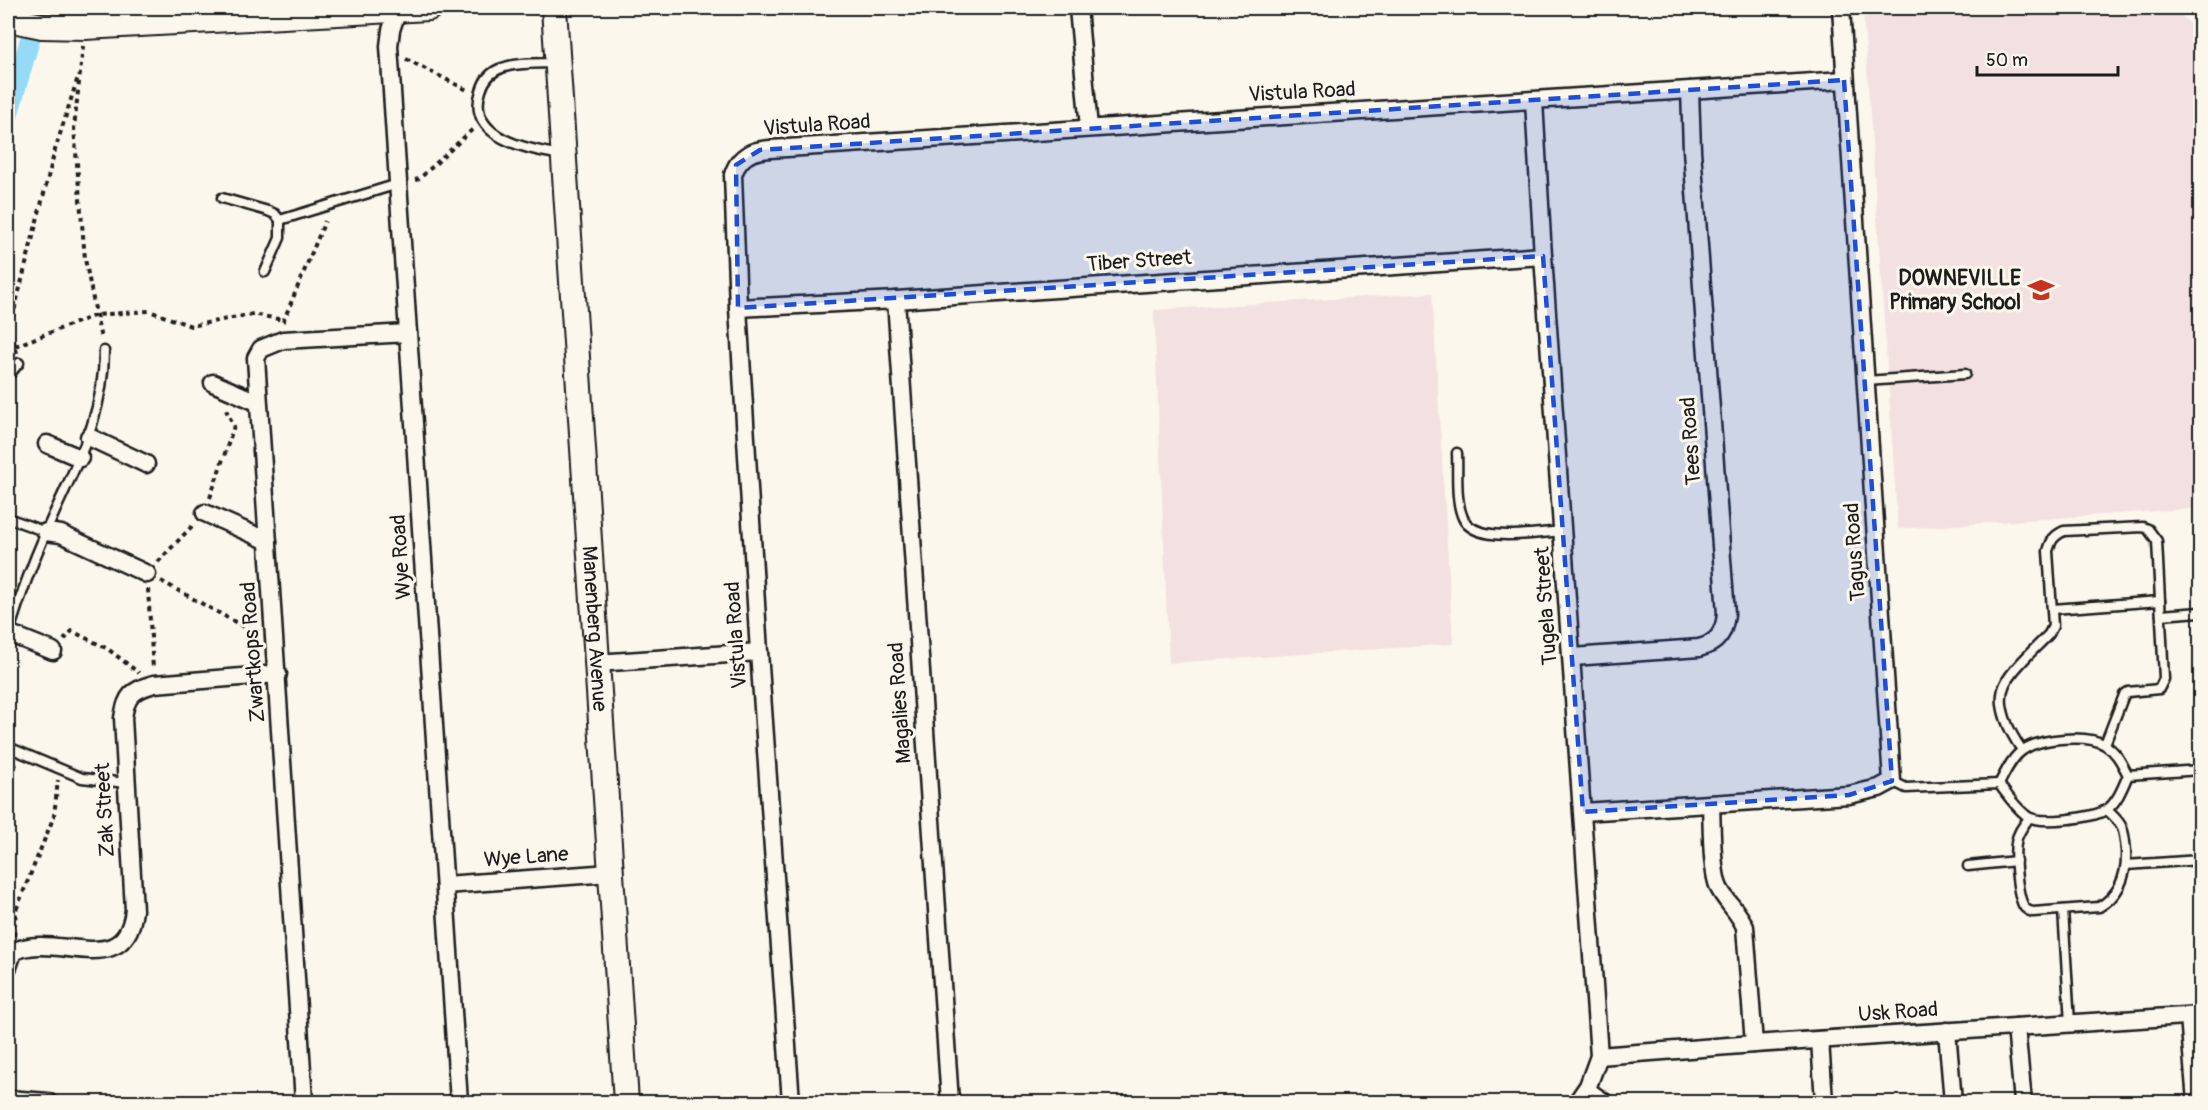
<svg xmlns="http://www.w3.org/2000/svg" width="2208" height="1110" font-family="Pangolin,sans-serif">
	<rect width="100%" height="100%" fill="#fbf7ec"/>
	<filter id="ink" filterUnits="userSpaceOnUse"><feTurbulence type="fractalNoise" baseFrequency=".0167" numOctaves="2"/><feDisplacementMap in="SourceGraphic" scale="12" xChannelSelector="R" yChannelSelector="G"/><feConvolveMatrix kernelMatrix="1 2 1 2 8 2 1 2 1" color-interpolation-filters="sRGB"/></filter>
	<g filter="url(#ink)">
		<g fill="#f3e0e0">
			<polygon points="1863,8 2174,8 2198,32 2200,72 2200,508 1898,529"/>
			<polygon points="1432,293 1453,644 1169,663 1154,310"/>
		</g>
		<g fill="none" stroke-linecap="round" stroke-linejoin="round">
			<polyline stroke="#95dbf7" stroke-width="20" points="8,116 39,8"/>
			<g stroke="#1c1c1c" stroke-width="13">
				<g id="lane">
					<path d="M 557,63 C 540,64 518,62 502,68 C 490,72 484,80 481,91 C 465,138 530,150 562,155"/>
					<polyline points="222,198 268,211 275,214 280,220 280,238 265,272"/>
					<polyline points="280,220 398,184"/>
					<polyline points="8,376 19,363"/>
					<polyline points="1866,381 1965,374"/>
					<path d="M 1457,453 C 1458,473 1455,500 1463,518 C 1475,545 1539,532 1564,531"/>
					<polyline points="8,518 46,532"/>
					<polyline points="2053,609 2160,601"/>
					<polyline points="2161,615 2200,612"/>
					<path d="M 8,635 C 19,600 31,566 46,532 C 72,470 104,422 104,351"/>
					<polyline points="8,747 82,778 126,783"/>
					<path d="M 2022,750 C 2010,733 1995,705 2005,684 C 2012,669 2037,647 2049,634 L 2053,626 L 2048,551 C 2051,541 2053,536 2064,531 L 2143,527 L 2148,529 L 2157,541 L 2164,679 L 2159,689 L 2128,692 L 2124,695 L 2105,744"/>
					<polyline points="2128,775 2200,770"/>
					<polyline points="1892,781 1906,788 1999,784"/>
					<path d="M 1999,784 C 2007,795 2016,808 2027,816 C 2040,825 2092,818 2106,810 C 2117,803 2123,787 2128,775"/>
					<path d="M 1999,784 C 2005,773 2012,757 2023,750 C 2040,738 2088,734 2105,745 C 2117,752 2122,764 2128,775"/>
					<path d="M 2029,818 C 2024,825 2017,833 2016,843 C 2014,855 2017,898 2025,908 C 2028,911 2029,911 2033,912 L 2099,907 C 2120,895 2127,874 2126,851 C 2125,843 2125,835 2122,828 C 2119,820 2112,815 2107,810"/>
					<polyline points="2126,865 2200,860"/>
					<polyline points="1968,866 2016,861"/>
					<polyline points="2063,910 2070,1023"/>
					<polyline points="1588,1086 1611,1102"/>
				</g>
			</g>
			<g stroke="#1c1c1c" stroke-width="21">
				<g id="street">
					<polyline points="1078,8 1089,128"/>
					<polyline points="398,9 391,30 389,46 459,1102"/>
					<polyline points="1534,101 1543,256 1599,1056 1588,1086 1577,1102"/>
					<polyline points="896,300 950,1102"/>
					<polyline points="738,308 896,300 1543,256"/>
					<polyline points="213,383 257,402"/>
					<polyline points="89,437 146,464"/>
					<polyline points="47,444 80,458"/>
					<polyline points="205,513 268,541"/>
					<polyline points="46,532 61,534 147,574"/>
					<polyline points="8,633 53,651"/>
					<path d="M 1573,657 L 1699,648 C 1718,643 1724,633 1726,614 L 1692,150 L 1690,90"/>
					<polyline points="596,663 759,652"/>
					<path d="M 1711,804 C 1712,824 1711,871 1719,888 C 1726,902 1739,912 1745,927 L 1754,1044"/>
					<polyline points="1583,812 1849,795 1879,788 1892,781 1841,8"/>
					<polyline points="445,885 610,873"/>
					<path d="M 8,967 L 13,952 C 55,930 126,982 134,910 L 123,718 C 126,696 132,690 154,684 L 278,674"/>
					<polyline points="2189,1016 2196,1102"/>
					<polyline points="2016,1027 2023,1102"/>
					<polyline points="1947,1031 1953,1102"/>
					<polyline points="1820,1040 1824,1102"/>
					<polyline points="1599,1056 1754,1044 2200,1015"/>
					<polyline points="8,1099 48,1102"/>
					<polyline points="304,1102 256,358 261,349 283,340 408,333"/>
					<path d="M 791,1102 L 759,652 L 738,308 L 733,175 C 741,148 764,149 787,148 L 1844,80"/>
				</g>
			</g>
			<g stroke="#1c1c1c" stroke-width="28">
				<g id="secondary">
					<path id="s1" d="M 554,8 L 626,1102"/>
					<polyline points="8,19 42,26 85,27 429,8"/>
				</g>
			</g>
			<g stroke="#1c1c1c" stroke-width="4" stroke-dasharray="4.5 4.5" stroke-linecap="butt">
				<polyline points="83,46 74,128 85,259 101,339"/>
				<polyline points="406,59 469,91"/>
				<polyline points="415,180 419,179 474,128"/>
				<polyline points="283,322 325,221"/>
				<polyline points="15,346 96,315 149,311 191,326 253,314 283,320"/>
				<polyline points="17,353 10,327 55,150 78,77"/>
				<polyline points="210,498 234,426 224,406"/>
				<polyline points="158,562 194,524"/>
				<polyline points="161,581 257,634"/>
				<polyline points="148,589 153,669"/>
				<polyline points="64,640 72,631 108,649 139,673"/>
				<polyline points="8,783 16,764"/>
				<polyline points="14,936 16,910 54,816 58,780"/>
			</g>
			<use href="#lane" stroke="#fbf7ec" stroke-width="8"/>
			<use href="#street" stroke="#fbf7ec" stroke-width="16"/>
			<use href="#secondary" stroke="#fbf7ec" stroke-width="24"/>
		</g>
	</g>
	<path fill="#1d4ed8" fill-opacity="0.2" stroke="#1d4ed8" stroke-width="4.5" stroke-dasharray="12 8" stroke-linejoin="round" d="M 1844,80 L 1892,781 L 1849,795 L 1583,812 L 1543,256 L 738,308 L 736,165 L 760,150 Z"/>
	<defs>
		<g id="school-bare" transform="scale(2.07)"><path d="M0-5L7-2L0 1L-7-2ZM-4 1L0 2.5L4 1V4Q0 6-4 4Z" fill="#c8321e" stroke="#fbf7ec" stroke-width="2.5" paint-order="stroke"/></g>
	</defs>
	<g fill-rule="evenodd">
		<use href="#school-bare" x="2041" y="290"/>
	</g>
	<g text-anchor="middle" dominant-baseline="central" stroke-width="6" stroke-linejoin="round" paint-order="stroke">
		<g font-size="21" fill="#1c1c1c" stroke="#fbf7ec">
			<text transform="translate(1302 92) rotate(-3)">Vistula Road</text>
			<text transform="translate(817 125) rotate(-4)">Vistula Road</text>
			<text transform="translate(1139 261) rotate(-4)">Tiber Street</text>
			<text transform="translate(1691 441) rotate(-94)">Tees Road</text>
			<text transform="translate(1855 552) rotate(-94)">Tagus Road</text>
			<text transform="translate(401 557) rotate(-94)">Wye Road</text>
			<text transform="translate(1546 606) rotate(-94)">Tugela Street</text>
			<text stroke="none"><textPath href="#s1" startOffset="622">Manenberg Avenue</textPath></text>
			<text transform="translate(736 635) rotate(-94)">Vistula Road</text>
			<text transform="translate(253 652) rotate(-94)">Zwartkops Road</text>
			<text transform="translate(900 703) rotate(-94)">Magalies Road</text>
			<text transform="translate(105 810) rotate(-93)">Zak Street</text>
			<text transform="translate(526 857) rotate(-4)">Wye Lane</text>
			<text transform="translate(1898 1012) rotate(-4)">Usk Road</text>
		</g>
		<g font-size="21" font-weight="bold" fill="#1c1c1c" stroke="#fbf7ec" text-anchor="end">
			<text x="2021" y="278">DOWNEVILLE<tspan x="2021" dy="24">Primary School</tspan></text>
		</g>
	</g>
	<rect width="2208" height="1110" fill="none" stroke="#fbf7ec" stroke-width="30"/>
	<rect x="15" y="15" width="2178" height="1080" fill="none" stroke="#1c1c1c" stroke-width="2" filter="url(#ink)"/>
	<path d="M1977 66v9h141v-9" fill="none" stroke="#1c1c1c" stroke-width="3"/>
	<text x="1986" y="66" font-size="18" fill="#1c1c1c" stroke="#fbf7ec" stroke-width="4.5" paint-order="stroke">50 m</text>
</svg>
